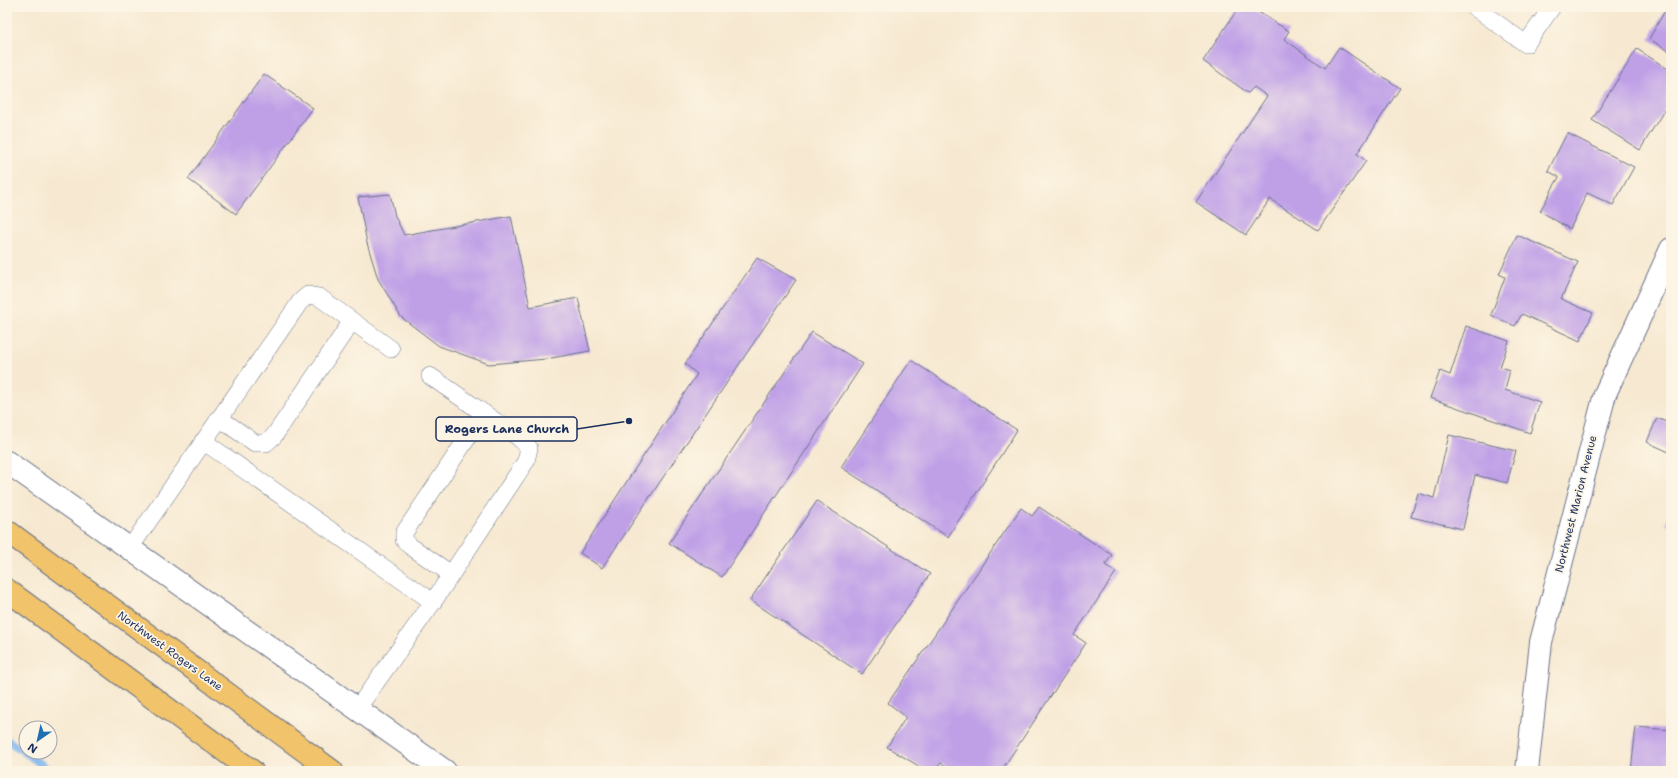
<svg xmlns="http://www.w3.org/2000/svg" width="1678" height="778" font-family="'Shantell Sans',sans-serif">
	<rect width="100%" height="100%" fill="#fcf5e5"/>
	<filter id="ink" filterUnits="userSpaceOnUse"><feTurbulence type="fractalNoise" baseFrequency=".025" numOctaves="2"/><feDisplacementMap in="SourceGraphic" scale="8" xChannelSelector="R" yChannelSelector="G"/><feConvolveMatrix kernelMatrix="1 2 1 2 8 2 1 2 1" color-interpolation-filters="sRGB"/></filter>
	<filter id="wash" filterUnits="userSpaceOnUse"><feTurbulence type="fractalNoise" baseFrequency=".012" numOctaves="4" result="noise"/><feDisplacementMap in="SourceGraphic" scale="16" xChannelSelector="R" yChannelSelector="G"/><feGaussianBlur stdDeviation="0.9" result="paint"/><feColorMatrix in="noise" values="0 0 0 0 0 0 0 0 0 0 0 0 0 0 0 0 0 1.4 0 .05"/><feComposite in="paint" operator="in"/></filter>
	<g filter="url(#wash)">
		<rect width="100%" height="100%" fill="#f7e9d1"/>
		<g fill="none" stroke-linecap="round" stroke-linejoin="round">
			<polyline stroke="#7cb4ec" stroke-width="8" points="7,740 51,771"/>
		</g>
		<g id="blocks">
			<g fill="#bfa0e7">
				<polygon points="1239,7 1250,7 1289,31 1284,39 1325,68 1339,47 1400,88 1357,154 1366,161 1318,230 1270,199 1246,235 1196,202 1267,96 1254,87 1248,93 1203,61"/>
				<polygon points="1667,7 1671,7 1671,52 1649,39"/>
				<polygon points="1637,49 1671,71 1671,99 1640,150 1592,120"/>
				<polygon points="264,74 313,108 236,214 188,179"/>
				<polygon points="1567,133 1634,167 1613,205 1587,193 1570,229 1540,211 1559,177 1548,171"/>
				<polygon points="390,194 395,216 404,235 511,216 530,307 578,298 590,351 546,359 489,364 439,346 401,317 378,279 367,243 358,197"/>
				<polygon points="1517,235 1578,262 1561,299 1593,313 1580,341 1522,314 1515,326 1491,315 1505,277 1499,274"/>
				<polygon points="757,258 796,280 602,568 580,553 697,374 685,364"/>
				<polygon points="1466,326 1509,341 1500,367 1510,370 1505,390 1540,402 1530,433 1430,398 1440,371 1450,375"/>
				<polygon points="812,332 863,364 722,577 669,543"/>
				<polygon points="911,360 1017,430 948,537 841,467"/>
				<polygon points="1657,418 1671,424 1671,453 1647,442"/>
				<polygon points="1449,435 1516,451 1507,483 1475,475 1463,529 1411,517 1418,493 1434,498"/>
				<polygon points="817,501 930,574 862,674 750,600"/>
				<polygon points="1039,507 1112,555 1105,565 1116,572 1074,635 1086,643 1001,771 953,771 941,763 934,771 927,771 887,747 906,717 888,703 1021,508 1032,516"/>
				<polygon points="1671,507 1671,526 1666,524"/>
				<polygon points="1636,727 1671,730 1671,771 1631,771"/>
			</g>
		</g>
	</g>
	<g filter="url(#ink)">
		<use href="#blocks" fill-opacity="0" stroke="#687086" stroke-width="1"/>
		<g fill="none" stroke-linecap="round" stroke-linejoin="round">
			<g stroke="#687086" stroke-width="18">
				<g id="service">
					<polyline points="1474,7 1526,44 1552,7"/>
					<polyline points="219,418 255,443 266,443 274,436 352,321"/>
					<polyline points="203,441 433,602"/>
					<polyline points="130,548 300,302 308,295 319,297 391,349"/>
					<polyline points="451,574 410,546 404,540 404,533 484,413"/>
					<polyline points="357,709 433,602 526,461 529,448 518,437 430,376"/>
				</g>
			</g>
			<g stroke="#687086" stroke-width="24">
				<g id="minor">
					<polyline points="7,462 445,771"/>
					<polyline points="1527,771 1541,642 1605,394 1671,249"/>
				</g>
			</g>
			<g stroke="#687086" stroke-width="24">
				<g id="trunk">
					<polyline points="7,531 332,771"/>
					<polyline points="7,590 252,771"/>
				</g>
			</g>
			<use href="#service" stroke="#fff" stroke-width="17"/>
			<use href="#minor" stroke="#fff" stroke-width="22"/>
			<use href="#trunk" stroke="#f1c36a" stroke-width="22"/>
		</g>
	</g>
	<g text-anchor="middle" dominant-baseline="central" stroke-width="3.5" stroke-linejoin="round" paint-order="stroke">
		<g font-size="11" fill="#1b2f5e" stroke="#fcf5e5">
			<text transform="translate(1576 504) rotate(-76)">Northwest Marion Avenue</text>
			<text transform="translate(170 651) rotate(36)">Northwest Rogers Lane</text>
		</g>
	</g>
	<path fill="none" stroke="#1b2f5e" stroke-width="1.5" d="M629 421L577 429"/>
	<circle fill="#1b2f5e" stroke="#fcf5e5" stroke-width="1.5" cx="629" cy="421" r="4"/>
	<rect fill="#fcf5e5" stroke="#1b2f5e" stroke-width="1.5" x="436" y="417" width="141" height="24" rx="4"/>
	<g font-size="12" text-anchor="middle" font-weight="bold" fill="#1b2f5e">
		<text x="507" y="433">Rogers Lane Church</text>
	</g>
	<rect width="1678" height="778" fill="none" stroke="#fcf5e5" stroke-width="24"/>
	<g transform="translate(38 740) rotate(214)"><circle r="19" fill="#fcf5e5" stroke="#a2a6af"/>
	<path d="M0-3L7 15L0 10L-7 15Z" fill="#1f6fb2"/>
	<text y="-6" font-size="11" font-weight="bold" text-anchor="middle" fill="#1b2f5e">N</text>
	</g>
</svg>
